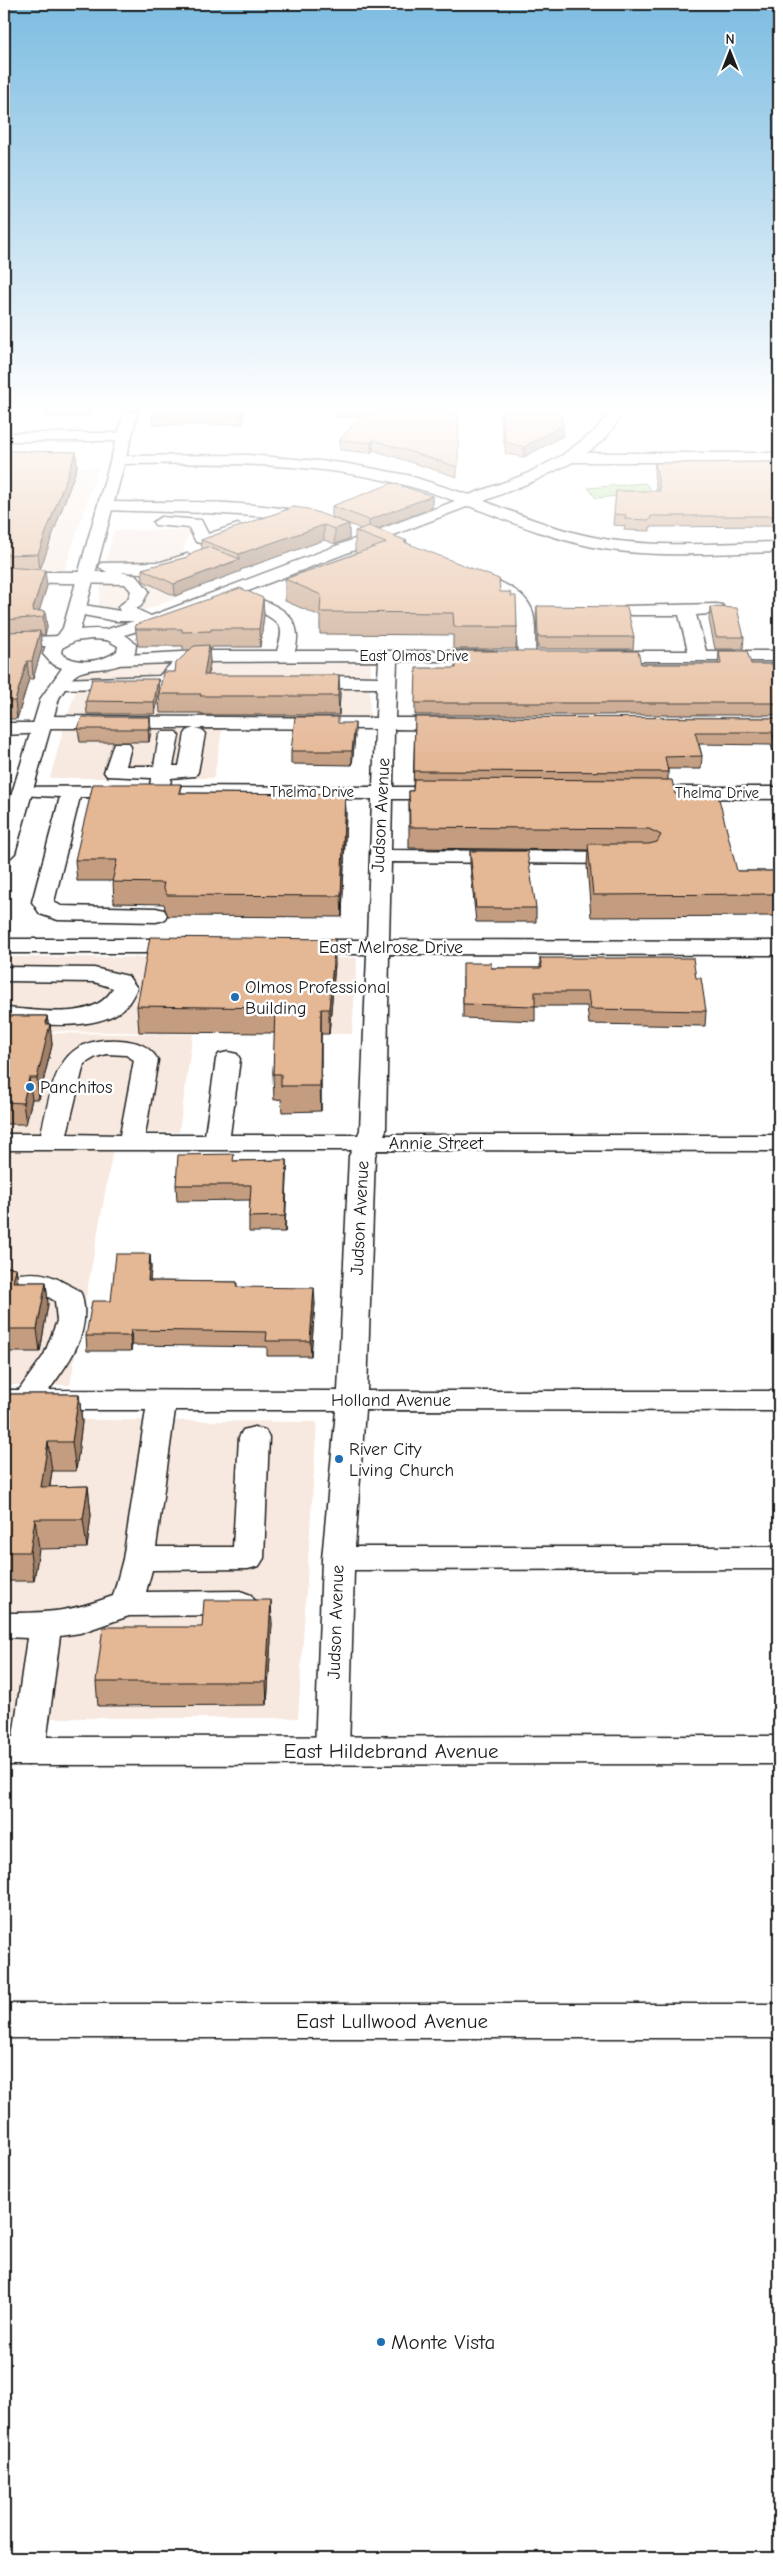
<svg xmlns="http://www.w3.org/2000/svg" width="783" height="2562" font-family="'Comic Neue',sans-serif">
	<rect width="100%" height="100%" fill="#fff"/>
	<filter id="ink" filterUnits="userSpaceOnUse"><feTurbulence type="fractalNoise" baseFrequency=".02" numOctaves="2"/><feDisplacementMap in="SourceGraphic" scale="10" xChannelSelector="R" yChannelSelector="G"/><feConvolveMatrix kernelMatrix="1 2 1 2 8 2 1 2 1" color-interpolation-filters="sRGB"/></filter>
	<g filter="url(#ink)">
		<g fill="#f7e9df">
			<polygon points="4,466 98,467 64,572 4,571"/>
			<polygon points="114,530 190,530 177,569 143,582 179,597 119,620 97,615 103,572"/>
			<polygon points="371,663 369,725 223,724 214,778 50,778 66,720 82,673 120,665 160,664"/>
			<polygon points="4,957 357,958 352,1034 4,1031"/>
			<polygon points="4,1033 193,1034 179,1132 116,1133 70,1385 4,1385"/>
			<polygon points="4,1419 317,1422 298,1718 4,1718"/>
		</g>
		<polygon fill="#b5df9d" stroke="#687e5c" points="645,483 654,493 596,498 588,488"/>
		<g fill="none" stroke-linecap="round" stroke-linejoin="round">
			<g stroke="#1c1c1c" stroke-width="3">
				<g id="minor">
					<path d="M 609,412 L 624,412 L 606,438 L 587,453 L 779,453 L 779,462 L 573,462 L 534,481 L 484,501 C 523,516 562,532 604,539 C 661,548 721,543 779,542 L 779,552 C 721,553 661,558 604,549 C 557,541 513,523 469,506 L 243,593 C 272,604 306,612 295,651 L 491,651 L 497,652 L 500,656 L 497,660 L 491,661 L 397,661 L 395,718 L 453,718 L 460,720 L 463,724 L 460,728 L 453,730 L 394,729 L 393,787 L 448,787 L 455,789 L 458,793 L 455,797 L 448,799 L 392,799 L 391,850 L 625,852 L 632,854 L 636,858 L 632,862 L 625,864 L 391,862 L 389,940 L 779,941 L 779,955 L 389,954 L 386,1130 L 384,1135 L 779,1135 L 779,1151 L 377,1150 L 375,1156 L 367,1391 L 779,1391 L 779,1411 L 365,1410 L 355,1547 L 779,1547 L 779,1569 L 354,1570 L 349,1751 L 344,1761 L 332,1765 L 320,1761 L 315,1751 L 322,1559 L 336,1410 L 175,1410 L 156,1547 L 233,1547 L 239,1437 L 243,1430 L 254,1427 L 265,1430 L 269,1437 L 264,1558 L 259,1566 L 248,1569 L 152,1570 L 146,1592 L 240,1591 L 251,1595 L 256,1603 L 251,1611 L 240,1615 L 129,1616 L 80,1633 L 60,1636 L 45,1751 L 40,1761 L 28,1765 L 16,1761 L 11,1751 L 27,1638 L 4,1637 L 4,1613 C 50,1613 69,1612 113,1596 L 123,1559 L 146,1410 L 4,1410 L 4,1390 L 19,1390 L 44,1355 L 57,1321 L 55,1301 L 38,1291 L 11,1288 L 7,1282 L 11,1276 C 30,1271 47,1272 63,1282 C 69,1285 76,1288 80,1292 C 83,1296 83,1301 84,1307 C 87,1339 67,1365 49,1390 L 338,1391 L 349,1156 L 352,1150 L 4,1150 L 4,1134 L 41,1134 C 53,1086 54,1036 119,1040 C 136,1041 149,1045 158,1060 L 145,1135 L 205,1135 L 216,1059 L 219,1054 L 228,1052 L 237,1054 L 240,1059 L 230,1135 L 358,1135 L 360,1130 L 367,954 L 298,954 L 290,952 L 287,947 L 290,942 L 298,940 L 367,940 L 372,799 L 80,797 L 54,902 L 61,906 L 156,908 L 164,910 L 167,915 L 164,920 L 156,922 L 58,920 L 40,914 L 32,902 L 60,797 L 17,795 L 14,791 L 17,787 L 150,786 L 151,778 L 107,776 L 104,772 L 114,743 L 128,743 L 131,747 L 126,766 L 154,766 L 159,736 L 162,732 L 176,732 L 179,736 L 173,766 L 179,766 L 185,734 L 188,730 L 194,728 L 50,728 L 48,733 L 4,735 L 4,723 L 34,723 L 36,718 L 43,716 L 376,718 L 377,688 L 329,688 L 322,686 L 320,682 L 322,678 L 329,676 L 378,677 L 379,661 L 194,662 L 171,685 L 164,687 L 62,689 L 55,687 L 53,683 L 55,679 L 159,676 L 172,663 L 115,665 L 109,664 L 106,660 L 109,656 L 199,651 L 277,651 C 279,643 283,634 280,627 C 273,614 240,604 227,599 L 165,623 L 107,640 L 101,639 L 98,635 L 101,631 L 134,621 L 115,621 L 78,614 L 75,610 L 78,606 L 84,605 L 120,611 L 118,607 L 128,599 L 131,591 L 125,584 L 4,582 L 4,572 L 107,572 L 99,567 L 101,563 L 161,562 L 187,554 L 193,555 L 195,559 C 183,577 140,573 121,572 L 137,576 L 149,591 L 141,606 L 136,609 L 151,616 L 455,501 C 347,460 232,463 119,464 L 111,459 L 114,456 L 247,455 L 343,463 L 407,475 L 469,495 L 524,475 L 561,456 L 595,431 ZM 196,728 L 375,729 L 373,787 L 170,786 L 171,778 L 195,776 L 198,772 L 205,734 L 202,730 ZM 107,1054 L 126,1055 L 134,1060 L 120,1135 L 67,1134 L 84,1064 L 96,1057 Z"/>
					<polygon points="4,433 123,433 130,437 123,441 4,441"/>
					<path d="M 106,502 C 177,503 252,498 322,516 L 324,519 L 316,524 L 287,518 L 207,513 L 100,510 L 98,507 Z"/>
					<path d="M 161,517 L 201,520 L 208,534 L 238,524 L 246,529 C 238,541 210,546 196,542 L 189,528 L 155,525 L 153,522 Z"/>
					<path d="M 464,570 C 486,576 523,586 532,610 C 537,624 534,641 536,656 L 533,660 L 521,660 L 518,656 L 516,621 L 512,606 L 492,592 L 458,579 L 456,575 L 458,571 Z"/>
					<polygon points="716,604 722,605 725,609 722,613 696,615 706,651 779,651 779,661 601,661 595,660 592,656 595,652 601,651 688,651 679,615 631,615 625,614 622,610 625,606"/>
					<polygon points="60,636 66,637 69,641 66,645 4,648 4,638"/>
					<polygon points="638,787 779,787 779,799 631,797 628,793 631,789"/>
					<polygon points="4,939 185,939 193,941 196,946 193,951 185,953 4,953"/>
					<path d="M 4,967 L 94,968 L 128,976 L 137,988 C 134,994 131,1000 127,1005 C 103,1033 37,1024 4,1022 L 4,1008 C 36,1009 95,1023 113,988 L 94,982 L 4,981 Z"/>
					<rect x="4" y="2004" width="775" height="34"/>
				</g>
			</g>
			<g stroke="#1c1c1c" stroke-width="3">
				<g id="major">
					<path d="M 124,412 L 138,412 L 80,630 C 99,628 124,628 136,645 L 135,653 C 120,674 96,665 79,673 C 70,677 65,690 59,698 L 15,853 L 11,857 L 4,859 L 4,819 L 41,698 L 62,668 L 52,664 L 43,654 L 47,642 L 58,635 L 63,628 ZM 92,639 L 107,640 L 118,646 L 117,651 C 102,662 76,666 61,653 L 62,648 L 75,641 Z"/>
					<polygon points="779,1736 779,1764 4,1765 4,1737"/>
				</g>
			</g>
			<use href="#minor" fill="#fff" fill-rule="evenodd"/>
			<use href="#major" fill="#fff" fill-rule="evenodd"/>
		</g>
		<g fill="#c49d80" stroke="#1c1c1c">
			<polygon points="44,412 91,412 90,416 44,416"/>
			<polygon points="244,412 242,424 153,425 152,416"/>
			<polygon points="336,412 458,412 457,477 373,450 371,453 340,450 340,440 361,417 336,417"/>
			<polygon points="499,412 560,412 563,425 563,436 524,457 506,454"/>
			<polygon points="4,451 76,452 77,467 40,569 47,586 39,611 45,611 47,628 45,635 40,635 42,648 33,679 29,679 17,719 4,719"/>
			<polygon points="779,462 779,526 650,527 650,531 624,530 625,526 613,525 614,514 657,491 654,474 655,463"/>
			<polygon points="432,496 432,508 377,529 407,541 407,544 500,592 511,596 517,627 516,649 453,649 453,635 320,634 320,616 285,601 285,579 357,553 355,552 355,531 361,529 332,517 332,506"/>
			<polygon points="294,507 349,524 349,539 335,544 324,540 240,570 241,571 175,596 143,581 142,569 188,557 202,549 201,540"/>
			<polygon points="263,598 264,616 260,647 212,647 212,649 209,649 210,663 208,675 340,693 339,715 201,715 201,713 160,713 159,694 190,650 183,650 183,646 138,646 135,625"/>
			<polygon points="537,606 634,637 633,649 538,649 536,618"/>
			<polygon points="710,607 744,637 743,649 715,649 709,620"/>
			<polygon points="455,651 641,664 718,664 719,651 751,664 779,664 779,717 779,715 415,715 415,703 455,668"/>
			<polygon points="158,679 159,692 155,714 87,714 86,701"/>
			<polygon points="150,717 151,730 149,742 80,742 78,729"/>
			<polygon points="415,717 779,718 779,770 771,745 699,744 702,756 701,769 668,769 668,780 675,794 737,871 779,871 779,916 591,917 587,865 588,850 409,848 409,791 413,791"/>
			<polygon points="355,736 352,765 291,764 291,751"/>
			<polygon points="181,784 181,793 345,794 346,814 342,917 168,916 165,909 164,904 114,903 113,881 77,881 75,860"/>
			<polygon points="470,851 536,908 536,922 476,922 470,864"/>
			<polygon points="540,958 696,978 706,1011 705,1026 589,1024 587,1006 535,1006 535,1021 463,1018 463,977 491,968 540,968"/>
			<polygon points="335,964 329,1034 321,1034 321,1111 282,1112 281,1099 274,1100 273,1074 275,1033 139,1032 137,1006"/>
			<polygon points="4,1016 47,1016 48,1024 50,1024 52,1045 39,1099 32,1099 26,1124 4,1124"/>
			<polygon points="287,1160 287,1176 285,1232 249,1232 249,1217 250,1200 177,1201 176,1185 234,1161"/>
			<polygon points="150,1254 151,1268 150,1281 237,1282 237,1287 315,1303 311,1356 267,1356 267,1347 132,1345 131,1351 87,1351 86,1336 111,1301"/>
			<polygon points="4,1255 7,1267 16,1268 18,1282 46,1282 48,1304 40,1352 4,1352"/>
			<polygon points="4,1394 79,1394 82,1422 76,1471 52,1471 50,1487 88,1486 91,1515 87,1548 39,1549 34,1581 4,1581"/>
			<polygon points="272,1623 267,1705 98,1706 96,1682 202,1627"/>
		</g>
		<g fill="#a08068" stroke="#1c1c1c">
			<polygon points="242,412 244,412 242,424"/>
			<polygon points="563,425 563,436 524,457 524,447"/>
			<polygon points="373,440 373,450 371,453 371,443"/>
			<polygon points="76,452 77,467 40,570 38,554"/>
			<polygon points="432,496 432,508 369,532 369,520"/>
			<polygon points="349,524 349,539 335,544 335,529"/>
			<polygon points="324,525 324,540 240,570 241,571 175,596 174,584 239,560 239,554"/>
			<polygon points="45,570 47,586 37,618 32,611"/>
			<polygon points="263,598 264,616 260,647 259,629"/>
			<polygon points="45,611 47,628 45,635 43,617"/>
			<polygon points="40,631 42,648 33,679 32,661"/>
			<polygon points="209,645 210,663 205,693 204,675"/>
			<polygon points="27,661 29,679 17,719 15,701"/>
			<polygon points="339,675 340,693 339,715 338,696"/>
			<polygon points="158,679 159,692 155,714 154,702"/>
			<polygon points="150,717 151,730 149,742 148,729"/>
			<polygon points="355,723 355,736 352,765 352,751"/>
			<polygon points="345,794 346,814 342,917 341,896"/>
			<polygon points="335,939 335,964 329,1034 329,1009"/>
			<polygon points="321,1009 321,1111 320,1086"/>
			<polygon points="47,1016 49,1028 50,1024 52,1045 39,1099 37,1078"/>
			<polygon points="29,1078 32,1099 26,1124 23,1103"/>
			<polygon points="287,1160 287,1176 285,1232 285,1216"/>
			<polygon points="150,1254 151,1268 149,1295 148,1281"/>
			<polygon points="5,1255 8,1277 4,1271 4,1257"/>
			<polygon points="16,1268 19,1291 13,1282"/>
			<polygon points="46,1282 48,1304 40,1352 37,1329"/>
			<polygon points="314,1288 315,1303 311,1356 310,1341"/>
			<polygon points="131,1330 132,1345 131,1351 130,1336"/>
			<polygon points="79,1394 82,1422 76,1471 72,1442"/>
			<polygon points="48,1442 52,1471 45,1516 41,1487"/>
			<polygon points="88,1486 91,1515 87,1548 83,1519"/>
			<polygon points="35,1519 39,1549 34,1581 30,1552"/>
			<polygon points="271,1600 272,1623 267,1705 266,1682"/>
		</g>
		<g fill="#e4b795" stroke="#1c1c1c">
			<polygon points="153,412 242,412 242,415 152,416"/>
			<polygon points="364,412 458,412 458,467 373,440 371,443 340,440"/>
			<polygon points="501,412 560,412 563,425 524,447 506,443"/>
			<polygon points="4,451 76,452 38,554 4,555"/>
			<polygon points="779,462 779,516 651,516 650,520 625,519 626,515 614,514 616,491 660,491 655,463"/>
			<polygon points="393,483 432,496 369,520 332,506"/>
			<polygon points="294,507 308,509 349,524 335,529 324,525 239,554 201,540"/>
			<polygon points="369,526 407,541 404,542 499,579 500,592 510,592 511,596 516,596 517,627 454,627 453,613 320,612 321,595 285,579 386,543 355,531"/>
			<polygon points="208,547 240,559 174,584 142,569 188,557 193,552"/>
			<polygon points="4,567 45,570 32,611 45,611 43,617 4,620"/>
			<polygon points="240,588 263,598 259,629 211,629 211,631 182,632 182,629 136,629 135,625"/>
			<polygon points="537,606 627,607 634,637 538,637"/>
			<polygon points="710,607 737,608 744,637 716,637"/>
			<polygon points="40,631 32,661 27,661 15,701 4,701 4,632"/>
			<polygon points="209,645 204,675 339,675 338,696 200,696 201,694 159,694 163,672 175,672 176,663 194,646"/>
			<polygon points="455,651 638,651 641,664 721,664 719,651 747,651 751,664 779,664 779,703 415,703 416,668 456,668"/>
			<polygon points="92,679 158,679 154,702 86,701"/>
			<polygon points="82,717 150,717 148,729 78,729"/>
			<polygon points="295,717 338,717 338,723 355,723 352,751 291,751"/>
			<polygon points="415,717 779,718 779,754 772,732 695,732 702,756 665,757 668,772 414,771"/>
			<polygon points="414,779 672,780 675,794 718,795 737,871 779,871 779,894 593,895 588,844 649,844 657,842 661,835 649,829 410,827 409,791 413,791"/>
			<polygon points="93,784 181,784 179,793 345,794 341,896 167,895 163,887 164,883 112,882 117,860 75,860"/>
			<polygon points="470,851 527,851 536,908 476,908"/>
			<polygon points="150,937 335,939 329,1009 321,1009 320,1086 281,1086 281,1074 273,1074 275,1008 137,1006"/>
			<polygon points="540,958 693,958 696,978 701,978 706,1011 590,1009 588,992 535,992 535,1006 463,1004 463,963 491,963 491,968 542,968"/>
			<polygon points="4,1016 47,1016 46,1024 50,1024 37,1078 29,1078 23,1103 4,1102"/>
			<polygon points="234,1154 233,1161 287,1160 285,1216 249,1217 251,1185 176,1185 178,1155"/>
			<polygon points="116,1254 150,1254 148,1281 237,1282 236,1287 314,1288 310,1341 266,1341 267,1332 131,1330 130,1336 86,1336 92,1301 111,1301"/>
			<polygon points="4,1263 6,1267 16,1268 13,1282 46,1282 37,1329 4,1329"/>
			<polygon points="4,1394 79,1394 72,1442 48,1442 41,1487 88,1486 83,1519 35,1519 30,1552 4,1552"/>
			<polygon points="204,1600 271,1600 266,1682 96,1682 103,1627 202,1627"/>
		</g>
	</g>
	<linearGradient id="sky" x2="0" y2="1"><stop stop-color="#7cbce1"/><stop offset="0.53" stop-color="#fff"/><stop offset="1" stop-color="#fff" stop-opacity="0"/></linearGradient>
	<rect width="783" height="771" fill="url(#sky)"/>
	<g fill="#1f6fb2" stroke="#fff" stroke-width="2">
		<circle cx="235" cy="997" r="5"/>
		<circle cx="30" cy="1087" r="5"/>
		<circle cx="339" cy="1459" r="5"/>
		<circle cx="381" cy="2342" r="5"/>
	</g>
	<g text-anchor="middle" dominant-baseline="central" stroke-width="5" stroke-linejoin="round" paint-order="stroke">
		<g font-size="15" fill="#1c1c1c" stroke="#fff">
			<text x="414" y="656">East Olmos Drive</text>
			<text x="312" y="792">Thelma Drive</text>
			<text x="717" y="793">Thelma Drive</text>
		</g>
		<g font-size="18" fill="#1c1c1c" stroke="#fff">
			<text transform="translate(381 815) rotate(-87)">Judson Avenue</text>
			<text x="391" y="947">East Melrose Drive</text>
			<text x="436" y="1143">Annie Street</text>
			<text transform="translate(360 1218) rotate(-87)">Judson Avenue</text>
			<text x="391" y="1400">Holland Avenue</text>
			<text transform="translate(336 1622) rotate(-88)">Judson Avenue</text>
		</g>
		<g font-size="18" fill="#1c1c1c" stroke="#fff" text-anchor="start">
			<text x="245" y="987">Olmos Professional<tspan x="245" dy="21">Building</tspan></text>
			<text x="40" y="1087">Panchitos</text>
			<text x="349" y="1449">River City<tspan x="349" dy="21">Living Church</tspan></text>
		</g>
		<g font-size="21" fill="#1c1c1c" stroke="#fff">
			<text x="391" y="1751">East Hildebrand Avenue</text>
			<text x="392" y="2021">East Lullwood Avenue</text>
		</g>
		<g font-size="21" fill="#1c1c1c" stroke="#fff" text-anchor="start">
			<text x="391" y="2342">Monte Vista</text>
		</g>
	</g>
	<rect width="783" height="2562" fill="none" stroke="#fff" stroke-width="20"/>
	<rect x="10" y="10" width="763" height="2542" fill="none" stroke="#1c1c1c" stroke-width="2" filter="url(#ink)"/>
	<g transform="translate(730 52)" stroke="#ffffff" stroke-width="4" paint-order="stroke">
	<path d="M0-4L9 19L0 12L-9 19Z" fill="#1c1c1c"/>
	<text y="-8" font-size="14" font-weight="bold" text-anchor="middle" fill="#1c1c1c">N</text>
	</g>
</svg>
